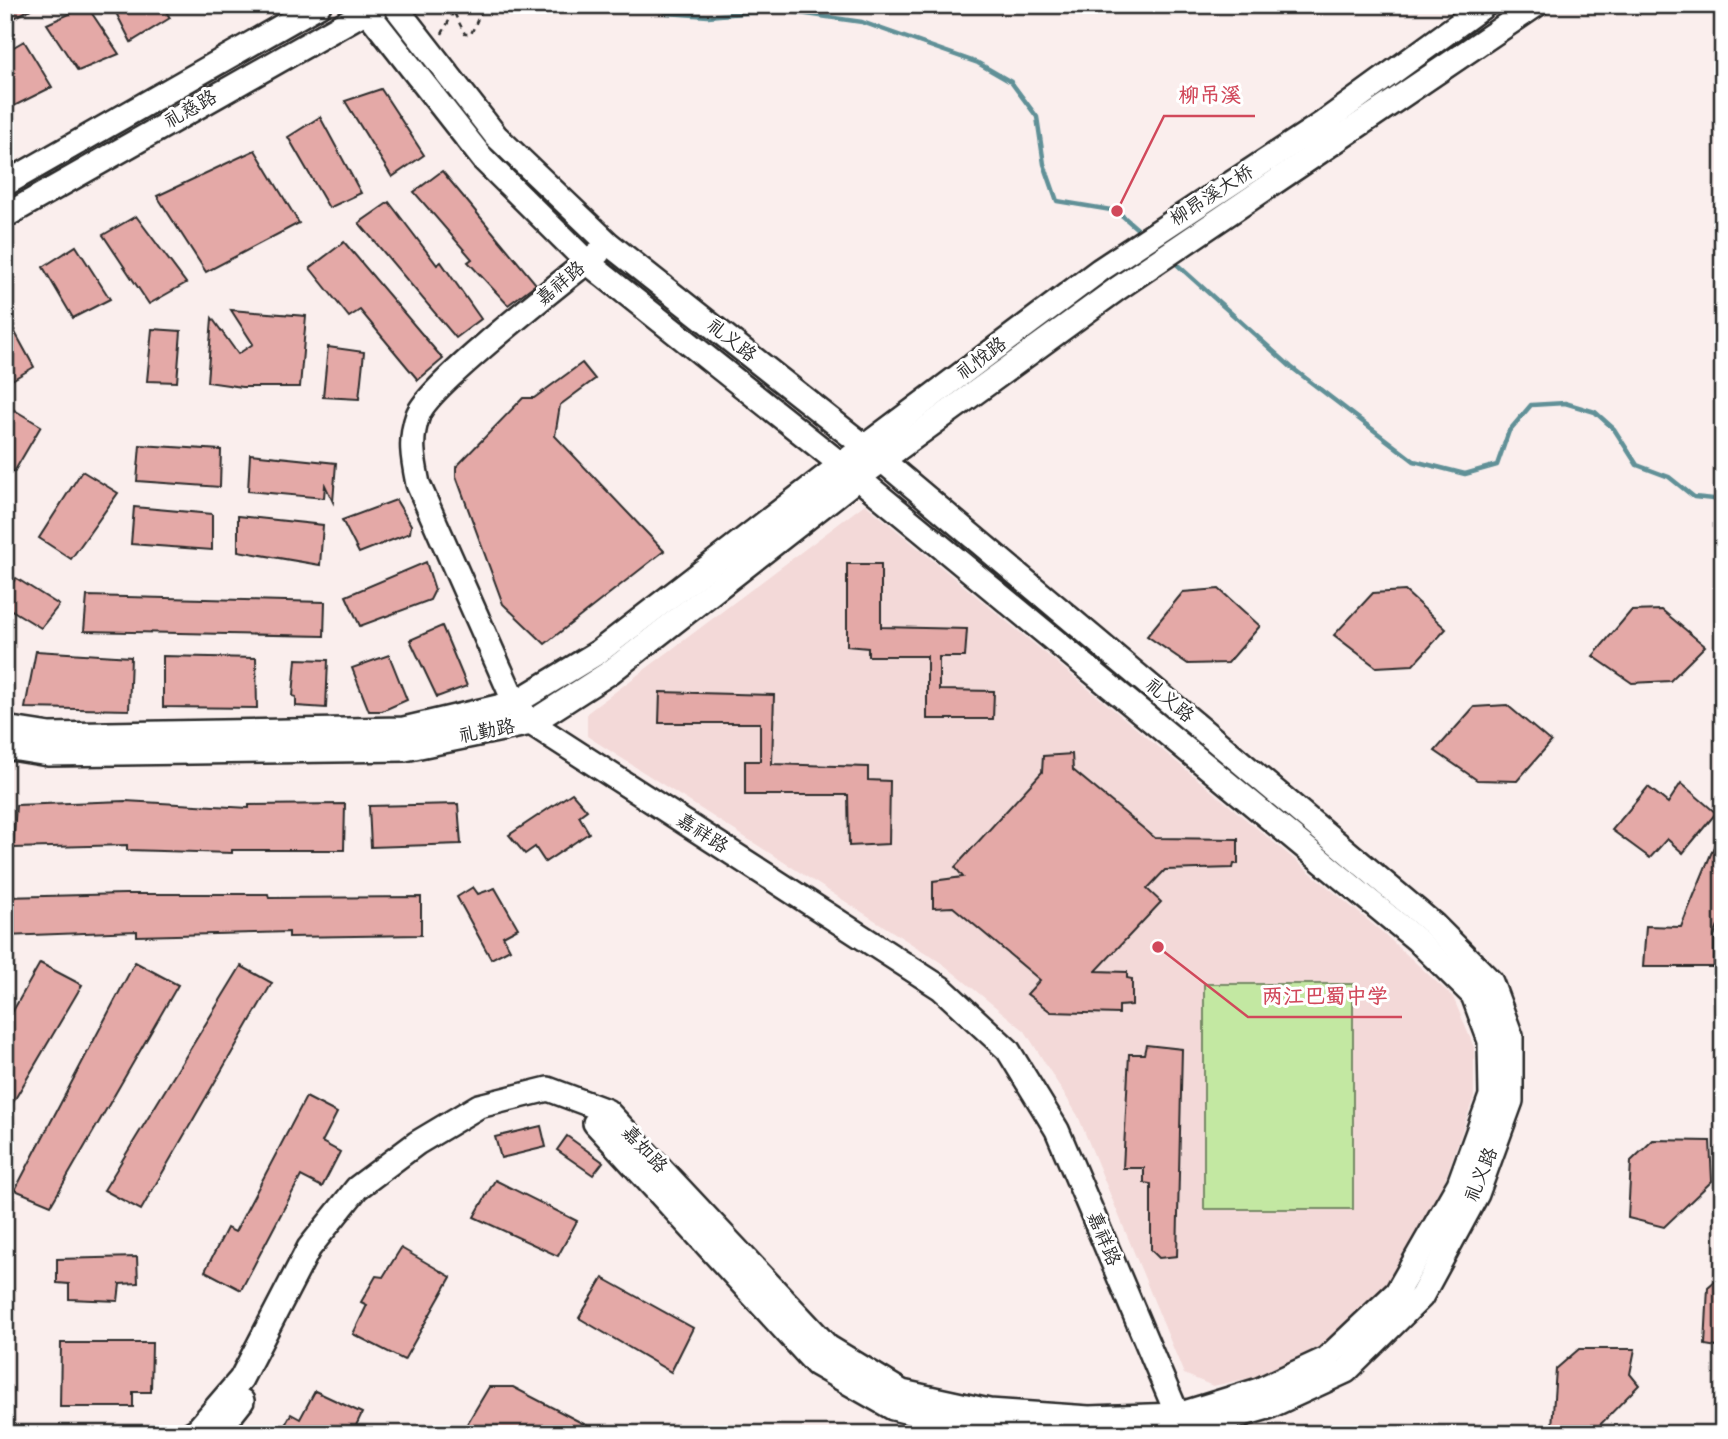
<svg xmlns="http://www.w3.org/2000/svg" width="1728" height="1439" font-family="Kalam,'LXGW WenKai TC',sans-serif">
	<rect width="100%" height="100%" fill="#faeeed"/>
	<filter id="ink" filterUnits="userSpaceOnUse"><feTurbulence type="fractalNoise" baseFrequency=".0143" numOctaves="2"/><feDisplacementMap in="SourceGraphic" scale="14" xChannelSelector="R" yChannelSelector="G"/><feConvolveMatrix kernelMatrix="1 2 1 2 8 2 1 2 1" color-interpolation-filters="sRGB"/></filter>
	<g filter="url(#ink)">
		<polygon fill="#f3d9d8" points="865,504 1381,931 1453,997 1474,1047 1474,1097 1445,1180 1384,1289 1317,1349 1255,1377 1213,1386 1184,1374 1078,1116 1025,1031 943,964 587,736 587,713"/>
		<rect fill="#c3e8a2" stroke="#778a66" stroke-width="2" x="1204" y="984" width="149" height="225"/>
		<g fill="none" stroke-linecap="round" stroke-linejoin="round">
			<g stroke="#609097" stroke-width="4.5">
				<polyline points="651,5 667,13 708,16 779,10 862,22 978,63 1011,82 1037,117 1044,164 1057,201 1117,211 1142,233"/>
				<polyline points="1172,260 1291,367 1414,461 1465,474 1497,465 1509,431 1531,405 1565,403 1595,412 1614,429 1637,465 1669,477 1694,497 1723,500"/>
			</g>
		</g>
		<g fill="#e4a9a7" stroke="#2b2b2b" stroke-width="2">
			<polygon points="5,5 38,5 5,23"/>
			<polygon points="112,5 162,5 170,18 131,42"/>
			<polygon points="87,6 119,54 78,71 47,24"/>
			<polygon points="24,41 52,87 12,107 5,96 5,52"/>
			<polygon points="381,89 424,155 392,177 345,101"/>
			<polygon points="320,117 361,193 329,208 288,137"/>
			<polygon points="255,150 299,223 206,272 157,196"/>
			<polygon points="442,171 536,284 508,305 468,262 472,259 414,192"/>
			<polygon points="389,202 437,265 441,262 481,319 456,338 359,223"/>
			<polygon points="136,216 186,283 149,304 103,235"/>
			<polygon points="344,242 443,359 418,380 360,310 349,317 310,268"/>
			<polygon points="76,246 110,299 73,318 43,267"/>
			<polygon points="231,310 306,316 300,387 242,387 207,382 212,318 238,354 253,344"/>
			<polygon points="5,314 34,367 5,384"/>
			<polygon points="152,329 181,331 177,382 147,381"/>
			<polygon points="328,347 364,352 359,399 323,397"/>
			<polygon points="582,363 595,379 560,405 555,436 664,551 545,644 503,604 456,476 456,467 523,398 534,398"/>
			<polygon points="11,408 41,426 14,472 5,467 5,416"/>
			<polygon points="140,445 221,450 220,487 137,481"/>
			<polygon points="250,454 336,463 333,502 325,485 324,498 248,491"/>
			<polygon points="82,471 118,493 71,559 39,538"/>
			<polygon points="396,500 411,525 410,533 359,553 342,520"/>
			<polygon points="134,507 212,514 212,550 131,544"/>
			<polygon points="238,516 323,525 320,565 238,551"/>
			<polygon points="426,562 435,590 430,600 360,626 346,596"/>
			<polygon points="847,564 881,564 881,627 967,629 965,657 939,657 939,690 994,691 993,719 927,719 927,656 868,656 868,648 847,646"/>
			<polygon points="16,578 59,605 41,628 5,606 5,594"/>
			<polygon points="1219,589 1260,626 1228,663 1188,664 1147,636 1183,592"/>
			<polygon points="1405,591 1446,629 1413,665 1376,667 1334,635 1373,593"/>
			<polygon points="87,596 325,602 324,636 84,631"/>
			<polygon points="1662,610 1705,646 1670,681 1632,683 1593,656 1631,611"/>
			<polygon points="442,626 467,686 437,697 410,640"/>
			<polygon points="36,651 131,657 129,710 25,708"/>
			<polygon points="389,655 407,700 382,711 369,711 352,668"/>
			<polygon points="163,656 256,658 257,708 163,707"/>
			<polygon points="296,659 328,660 326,708 296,706 296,697 293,696"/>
			<polygon points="660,692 774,695 772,764 868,767 868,780 890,781 889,844 849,846 848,795 745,795 745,761 760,761 760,723 659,723"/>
			<polygon points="1507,705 1551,742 1517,781 1477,780 1435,751 1474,707"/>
			<polygon points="1072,754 1073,770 1155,838 1238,839 1238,864 1234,864 1233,868 1165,870 1147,889 1161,902 1096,971 1127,972 1127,978 1132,979 1132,1005 1119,1006 1119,1014 1051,1012 1027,994 1040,980 953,907 933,908 933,881 963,877 955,867 1042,772 1043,756"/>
			<polygon points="1681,783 1716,813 1683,853 1667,839 1650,858 1612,830 1648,787 1668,803"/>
			<polygon points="572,793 587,810 579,816 589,833 545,862 535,847 525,854 509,835"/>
			<polygon points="125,801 249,808 249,805 345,804 344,850 232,850 232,853 127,850 127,845 13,848 16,805"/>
			<polygon points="458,804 461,844 371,847 369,806"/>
			<polygon points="1722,827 1723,914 1714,936 1714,967 1643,967 1646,926 1681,927"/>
			<polygon points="473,887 478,894 495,888 518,928 503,936 510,949 491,959 457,897"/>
			<polygon points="125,894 268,894 269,898 421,897 421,935 289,937 289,932 137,936 137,931 5,936 5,897"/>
			<polygon points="135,962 178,985 51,1205 15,1190"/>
			<polygon points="40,963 82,985 5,1116 5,1025"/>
			<polygon points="241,966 272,983 141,1210 104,1190"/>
			<polygon points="1146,1045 1182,1049 1177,1256 1159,1258 1151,1250 1151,1184 1144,1183 1144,1168 1123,1168 1129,1054 1144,1054"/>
			<polygon points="306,1097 337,1113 322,1142 340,1152 322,1187 301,1176 241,1290 205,1271 227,1228 235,1232"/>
			<polygon points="541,1126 546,1147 501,1158 495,1137"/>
			<polygon points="567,1136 603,1162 593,1175 557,1150"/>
			<polygon points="1653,1140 1710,1141 1712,1181 1664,1227 1628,1218 1631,1161"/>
			<polygon points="495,1180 577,1221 558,1256 474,1217"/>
			<polygon points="401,1248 451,1277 404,1360 353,1334 367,1305 361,1302 376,1276 383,1277"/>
			<polygon points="137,1257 138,1283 120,1284 118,1301 69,1299 69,1284 57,1283 57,1259"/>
			<polygon points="1723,1274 1723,1348 1705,1345 1708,1287"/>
			<polygon points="603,1278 693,1328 671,1372 579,1318"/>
			<polygon points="61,1343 152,1343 151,1392 133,1392 133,1407 60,1407"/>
			<polygon points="1579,1349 1635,1349 1630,1374 1639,1385 1591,1434 1578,1426 1552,1427 1556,1369"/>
			<polygon points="489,1387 513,1387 603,1434 461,1434"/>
			<polygon points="315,1391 362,1413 352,1434 280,1434 291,1414 300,1419"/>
		</g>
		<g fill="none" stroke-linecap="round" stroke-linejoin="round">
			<g stroke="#2b2b2b" stroke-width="28">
				<g id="secondary">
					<polyline points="394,5 496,136 609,244 883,461 1433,924 1491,982 1511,1036 1511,1101 1477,1194 1421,1297 1346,1371 1268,1407 1184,1431 1149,1434"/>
					<polyline points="5,184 319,5"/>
					<polyline points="5,216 377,5"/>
					<path d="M 598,253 C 565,280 428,385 418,415 C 409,440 413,459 418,484 L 515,703 L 531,723 L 941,988 L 1008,1050 L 1057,1130 L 1183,1428"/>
					<polyline points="5,728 50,735 404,729 515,703 597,653 840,465 1100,270 1323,123 1485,5"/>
					<polyline points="5,747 48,754 405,749 531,723 609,673 858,478 1117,289 1536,5"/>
					<polyline points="595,1123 816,1364 893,1408 986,1431 1030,1434"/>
					<polyline points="190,1434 198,1429 241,1379 309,1248 357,1188 417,1143 479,1106 548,1089 607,1111 828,1347 902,1392 989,1411 1089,1418 1178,1415 1259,1390 1326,1359 1397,1292 1459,1184 1491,1096 1490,1041 1473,995 1417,940 858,478 587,262 483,159 362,5"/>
					<polyline points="216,1434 242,1401"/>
				</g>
			</g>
			<g stroke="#2b2b2b" stroke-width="2.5" stroke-dasharray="5 5" stroke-linecap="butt">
				<polyline points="450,5 465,34 471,34 484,5"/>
				<polyline points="442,34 453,13"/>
			</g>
			<use href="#secondary" stroke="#fff" stroke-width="23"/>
		</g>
	</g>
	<g text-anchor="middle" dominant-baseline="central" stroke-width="6" stroke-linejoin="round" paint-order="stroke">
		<g font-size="19" fill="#2b2b2b" stroke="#fff">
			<text transform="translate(191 110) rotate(-30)">礼慈路</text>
			<text transform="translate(1212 196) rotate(-33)">柳昂溪大桥</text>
			<text transform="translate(561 284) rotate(-40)">嘉祥路</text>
			<text transform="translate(731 341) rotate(38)">礼义路</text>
			<text transform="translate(982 359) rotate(-37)">礼悦路</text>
			<text transform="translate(1169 701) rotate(40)">礼义路</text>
			<text transform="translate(487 732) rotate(-11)">礼勤路</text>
			<text transform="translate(702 834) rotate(33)">嘉祥路</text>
			<text transform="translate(644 1150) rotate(47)">嘉如路</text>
			<text transform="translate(1482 1175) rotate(-68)">礼义路</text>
			<text transform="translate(1103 1239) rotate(67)">嘉祥路</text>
		</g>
	</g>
	<path fill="none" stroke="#d1495b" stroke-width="2.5" d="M1117 211L1164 116H1255M1158 947L1248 1017H1402"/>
	<g fill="#d1495b" stroke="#fff" stroke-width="2.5">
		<circle cx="1117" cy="211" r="7"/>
		<circle cx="1158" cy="947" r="7"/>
	</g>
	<g font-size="21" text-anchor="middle" font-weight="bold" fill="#d1495b" stroke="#fff" stroke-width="6" stroke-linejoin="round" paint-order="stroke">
		<text x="1210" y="102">柳吊溪</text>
		<text x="1325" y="1003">两江巴蜀中学</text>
	</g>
	<rect width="1728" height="1439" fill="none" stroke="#fff" stroke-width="28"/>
	<rect x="14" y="14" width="1700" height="1411" fill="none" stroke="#2b2b2b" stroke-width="2.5" filter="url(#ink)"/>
</svg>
